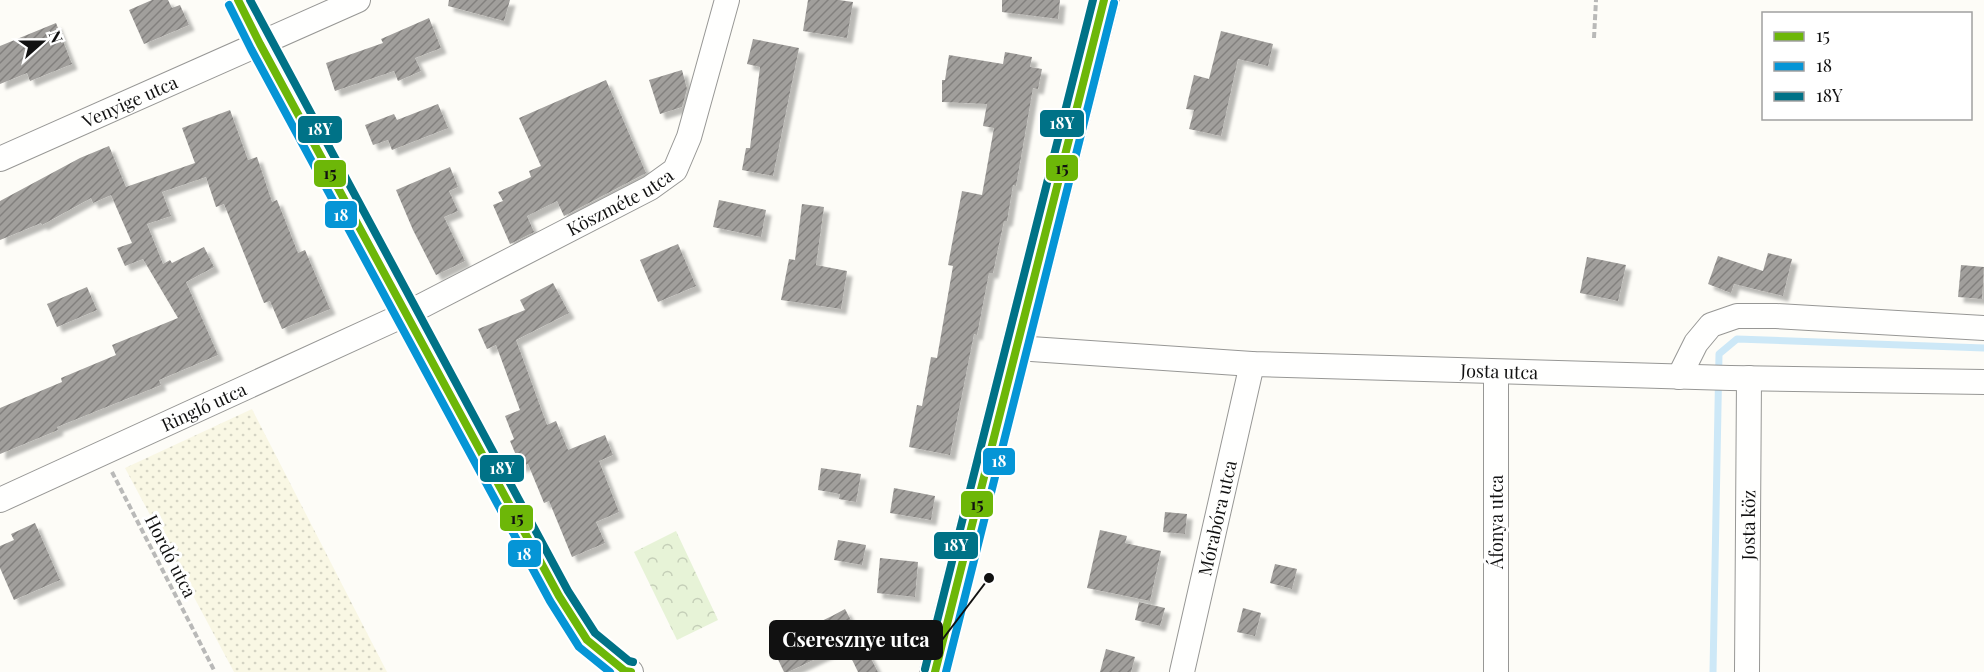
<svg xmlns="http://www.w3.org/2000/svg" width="1984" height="672" font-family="'Playfair Display',serif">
	<defs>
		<pattern id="farmland-dots" width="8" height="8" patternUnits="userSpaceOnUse" patternTransform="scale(1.5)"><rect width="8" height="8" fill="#f9f7e4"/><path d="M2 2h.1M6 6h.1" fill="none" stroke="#d4d3c3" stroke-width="1.8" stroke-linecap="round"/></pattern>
		<pattern id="park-crowns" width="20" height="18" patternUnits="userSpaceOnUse" patternTransform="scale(1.5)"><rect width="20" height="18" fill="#e7f3d7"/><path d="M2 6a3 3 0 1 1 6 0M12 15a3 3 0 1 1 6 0" fill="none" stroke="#c5cfb8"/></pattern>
		<pattern id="building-hatch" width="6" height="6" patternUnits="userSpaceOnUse" patternTransform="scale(1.5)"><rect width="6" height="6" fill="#a19f9c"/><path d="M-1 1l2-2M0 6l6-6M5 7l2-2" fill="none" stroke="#82807e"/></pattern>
		<filter id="shadow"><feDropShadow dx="5.5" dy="5.5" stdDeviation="1.5" flood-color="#0004"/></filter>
	</defs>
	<rect width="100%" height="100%" fill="#fdfcf7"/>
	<polygon fill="url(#farmland-dots)" points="252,409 387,672 234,672 125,468"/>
	<polygon fill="url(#park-crowns)" points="676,531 718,620 677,640 634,552"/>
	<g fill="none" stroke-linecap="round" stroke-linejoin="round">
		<polyline stroke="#cde8f7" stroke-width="7" points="1713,672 1719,354 1737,339 1984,348"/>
	</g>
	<g fill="url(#building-hatch)" filter="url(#shadow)">
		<polygon points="152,0 168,0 172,8 180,5 189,25 144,44 129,10"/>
		<polygon points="449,0 510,0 504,21 448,6"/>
		<polygon points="808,0 839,0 853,2 847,38 803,31"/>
		<polygon points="1002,0 1060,0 1058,19 1002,12"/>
		<polygon points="429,18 441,48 415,58 421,71 398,81 394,71 335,91 326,63 383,43 381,39"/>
		<polygon points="56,23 72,64 30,81 27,73 0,84 0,46"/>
		<polygon points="1221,31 1273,44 1268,66 1238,59 1221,136 1189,129 1194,110 1186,109 1194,75 1209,79"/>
		<polygon points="753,39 799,48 773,176 742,170 746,148 750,148 760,67 747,64"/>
		<polygon points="1005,52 1032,57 1030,67 1042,69 1038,89 1033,88 1016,186 1013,185 1007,221 1004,221 993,273 989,273 977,335 974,334 950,455 909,447 917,405 922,406 931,357 937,358 953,266 948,265 962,191 982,195 994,128 983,126 987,104 942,102 942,80 945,80 949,55 1003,64"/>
		<polygon points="682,70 687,89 682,107 660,114 649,80"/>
		<polygon points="606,80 646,173 564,216 557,201 527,216 534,232 510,244 493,205 503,201 498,192 531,177 529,171 541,166 519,118"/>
		<polygon points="438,104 448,128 392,150 388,140 373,145 365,125 394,114 397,120"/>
		<polygon points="230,110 248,160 257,157 272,202 277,200 298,253 305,250 330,309 282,329 270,301 264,303 224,204 216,207 206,177 162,192 171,216 147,224 163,264 170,260 172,263 204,247 214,267 186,282 218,355 159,380 161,385 57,427 58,430 0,454 0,408 62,382 61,378 116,355 112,345 178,318 143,259 125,266 117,248 132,243 111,195 93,203 91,198 42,225 41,223 0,240 0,201 80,158 109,146 126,187 195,163 182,128"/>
		<polygon points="450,167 458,187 449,191 458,211 444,217 465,261 436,275 413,230 396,190"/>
		<polygon points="719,200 766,210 761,237 713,227"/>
		<polygon points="802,204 824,207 816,265 847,271 841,309 781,300 789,259 795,260"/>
		<polygon points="678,244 696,286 658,302 640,260"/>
		<polygon points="1768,253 1792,259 1783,296 1734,284 1731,293 1708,284 1718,256 1763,271"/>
		<polygon points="1587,257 1626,265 1618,301 1580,293"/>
		<polygon points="1961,265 1984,267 1982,299 1958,297"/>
		<polygon points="553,283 569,313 516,340 547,425 556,421 568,450 605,435 613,455 599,461 619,512 596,522 605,543 572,557 549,501 544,503 528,464 521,467 510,441 514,439 505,416 520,410 496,345 487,349 478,329 525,310 520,300"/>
		<polygon points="87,287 97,310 57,327 47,304"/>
		<polygon points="821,468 861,474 856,502 839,499 840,494 818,490"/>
		<polygon points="894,488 935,496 931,520 890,513"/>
		<polygon points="1165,512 1187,514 1185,534 1163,532"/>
		<polygon points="35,523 60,580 14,600 0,568 0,546 14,540 11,534"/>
		<polygon points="1100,530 1127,536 1125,543 1161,551 1150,601 1087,588"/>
		<polygon points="838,540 866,545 862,565 834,560"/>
		<polygon points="880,558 918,562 915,597 877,593"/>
		<polygon points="1275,564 1297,569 1292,589 1270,583"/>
		<polygon points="1139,602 1165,608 1160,626 1135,620"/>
		<polygon points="1243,608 1261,613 1255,636 1237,632"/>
		<polygon points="845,609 878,672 858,672 845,645 788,672 784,672 771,645 832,616"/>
		<polygon points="1106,649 1135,657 1131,672 1100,672"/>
	</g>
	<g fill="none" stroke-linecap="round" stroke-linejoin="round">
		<g stroke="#979795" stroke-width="26">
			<g id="minor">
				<polyline points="238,0 260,44 559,596 587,640 625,671 631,672"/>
				<path id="s1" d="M 0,159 L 358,0"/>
				<path id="s2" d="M 1016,348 L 1252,364 L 1730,378 L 1984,382"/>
				<polyline points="1679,377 1696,343 1711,325 1737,316 1776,316 1984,328"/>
				<path id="s3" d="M 0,500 L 406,314 L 650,188 L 675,170 L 689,137 L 727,0"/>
				<path id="s4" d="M 1182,672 L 1252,364"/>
				<polyline points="1496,672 1496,372"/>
				<path id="s5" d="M 1747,672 L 1749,378"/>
			</g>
		</g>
		<g stroke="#979795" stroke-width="32">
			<polyline id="tertiary" points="935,672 1104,0"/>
		</g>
		<g stroke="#b9b9b8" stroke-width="4" stroke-dasharray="6 3" stroke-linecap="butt">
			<polyline points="1594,38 1596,0"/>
			<polyline points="112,472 215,672"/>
		</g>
		<use href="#minor" stroke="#fffffe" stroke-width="24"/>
		<use href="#tertiary" stroke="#fffffe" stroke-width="30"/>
		<g stroke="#fff" stroke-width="12">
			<g id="bus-1">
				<polyline points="238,0 260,44 559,596 587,640 625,671 631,672"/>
				<polyline points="935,672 1104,0"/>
			</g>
		</g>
		<g stroke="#fff" stroke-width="12">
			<g id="bus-2">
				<polyline points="229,5 251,49 550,601 579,647 610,672"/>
				<polyline points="946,672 1114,3"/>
			</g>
		</g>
		<g stroke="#fff" stroke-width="12">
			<g id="bus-3">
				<polyline points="250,0 568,591 595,633 629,661 633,662"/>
				<polyline points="925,669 1093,0"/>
			</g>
		</g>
		<use href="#bus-1" stroke="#6db708" stroke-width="8"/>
		<use href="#bus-2" stroke="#0595d6" stroke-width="8"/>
		<use href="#bus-3" stroke="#007287" stroke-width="8"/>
	</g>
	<g text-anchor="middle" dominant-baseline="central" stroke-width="6" stroke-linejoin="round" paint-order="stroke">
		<g font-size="18" fill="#111" stroke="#fff">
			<text stroke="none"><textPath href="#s1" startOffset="142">Venyige utca</textPath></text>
			<text stroke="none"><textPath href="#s3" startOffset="688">Köszméte utca</textPath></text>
			<text stroke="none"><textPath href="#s2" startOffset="484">Josta utca</textPath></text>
			<text stroke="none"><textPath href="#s3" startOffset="224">Ringló utca</textPath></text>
			<text stroke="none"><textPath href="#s4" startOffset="158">Mórabóra utca</textPath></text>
			<text transform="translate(1496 522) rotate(-90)">Áfonya utca</text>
			<text stroke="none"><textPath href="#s5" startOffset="147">Josta köz</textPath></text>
			<text transform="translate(171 556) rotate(63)">Hordó utca</text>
		</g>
	</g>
	<path fill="none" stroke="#111" stroke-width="2" d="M989 578L942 640"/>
	<circle fill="#111" stroke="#fff" stroke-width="2" cx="989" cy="578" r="6"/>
	<rect fill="#111" stroke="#111" stroke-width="2" x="770" y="621" width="172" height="38" rx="6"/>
	<g font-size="20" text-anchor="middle" font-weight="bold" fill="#fff">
		<text x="856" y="647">Cseresznye utca</text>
	</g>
	<g stroke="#fff" stroke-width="2">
		<rect x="1039" y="109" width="46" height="29" rx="6" fill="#007287"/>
		<rect x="297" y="115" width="46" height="29" rx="6" fill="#007287"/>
		<rect x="1045" y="154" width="34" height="28" rx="6" fill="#6db708"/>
		<rect x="313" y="159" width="34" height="29" rx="6" fill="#6db708"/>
		<rect x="324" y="200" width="34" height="29" rx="6" fill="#0595d6"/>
		<rect x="982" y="447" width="34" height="29" rx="6" fill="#0595d6"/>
		<rect x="479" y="454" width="46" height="29" rx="6" fill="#007287"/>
		<rect x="960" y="490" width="34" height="28" rx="6" fill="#6db708"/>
		<rect x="499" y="504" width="35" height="28" rx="6" fill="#6db708"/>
		<rect x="933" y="531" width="46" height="29" rx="6" fill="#007287"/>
		<rect x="507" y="539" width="35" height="29" rx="6" fill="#0595d6"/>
	</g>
	<g font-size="16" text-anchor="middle" font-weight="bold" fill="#fff">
		<text x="1062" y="129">18Y</text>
		<text x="320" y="135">18Y</text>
		<text x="341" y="221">18</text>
		<text x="999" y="467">18</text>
		<text x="502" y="474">18Y</text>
		<text x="956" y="551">18Y</text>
		<text x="524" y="560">18</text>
	</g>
	<g font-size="16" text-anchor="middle" font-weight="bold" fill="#111">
		<text x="1062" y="174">15</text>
		<text x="330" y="179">15</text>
		<text x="977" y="510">15</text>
		<text x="517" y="524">15</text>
	</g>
	<rect x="1762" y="12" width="210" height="108" fill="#ffffff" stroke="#a0a0a0" stroke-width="1.5"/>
	<rect x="1774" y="32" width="30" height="9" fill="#6db708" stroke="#a0a0a0" stroke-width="1.5"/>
	<text x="1816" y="42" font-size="18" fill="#111111">15</text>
	<rect x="1774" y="62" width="30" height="9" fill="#0595d6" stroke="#a0a0a0" stroke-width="1.5"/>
	<text x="1816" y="72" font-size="18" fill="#111111">18</text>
	<rect x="1774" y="92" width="30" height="9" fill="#007287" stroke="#a0a0a0" stroke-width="1.5"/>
	<text x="1816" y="102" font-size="18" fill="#111111">18Y</text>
	<g transform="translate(42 42) rotate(69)" stroke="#ffffff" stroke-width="4.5" paint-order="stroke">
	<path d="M0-4.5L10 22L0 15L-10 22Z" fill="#111111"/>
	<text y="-9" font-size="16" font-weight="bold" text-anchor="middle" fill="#111111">N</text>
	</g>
</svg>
